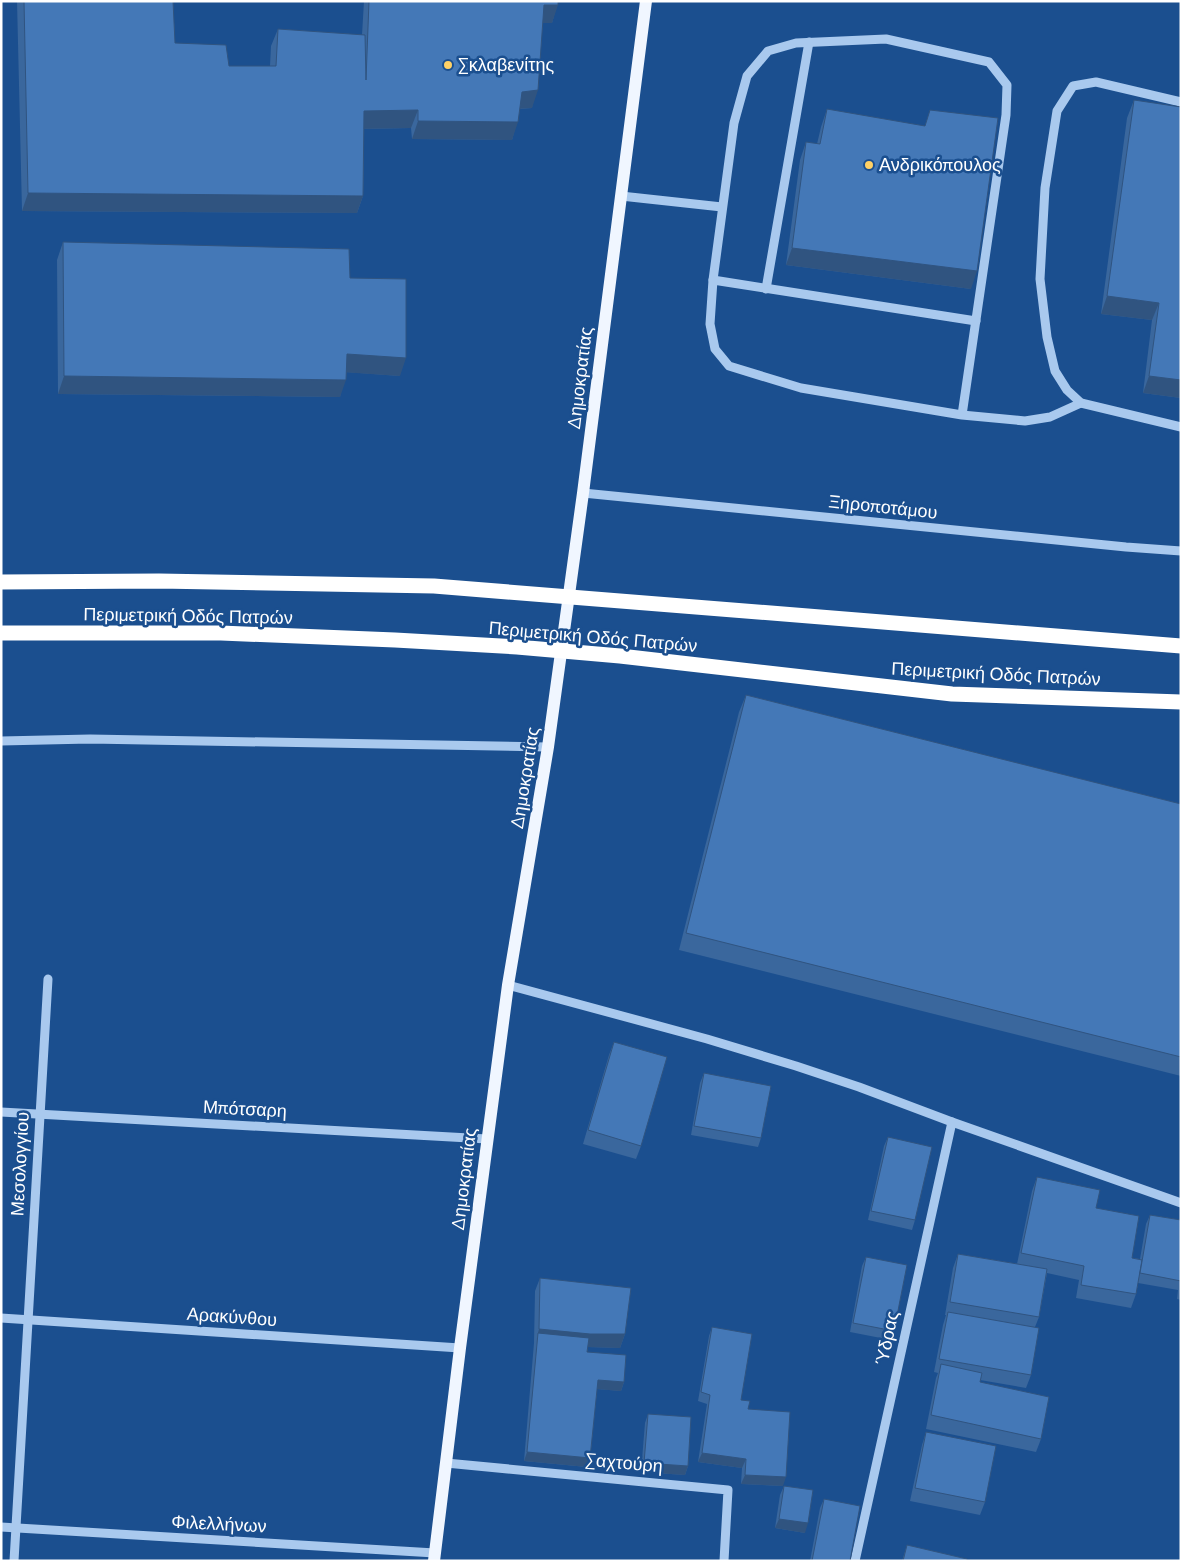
<svg xmlns="http://www.w3.org/2000/svg" width="1182" height="1562" font-family="'Nunito Sans',sans-serif">
	<rect width="100%" height="100%" fill="#1b4f8f"/>
	<g fill="none" stroke-linecap="round" stroke-linejoin="round">
		<g stroke="#a9c9ee" stroke-width="9">
			<polyline points="1181,102 1096,82 1073,86 1057,111 1045,188 1040,279 1047,337 1055,371 1067,390 1081,403 1181,427"/>
			<polyline points="621,196 722,207"/>
			<polyline points="713,280 976,321"/>
			<polyline points="766,289 809,42"/>
			<polyline points="962,415 1006,115 1007,85 989,62 886,39 796,43 768,51 747,76 734,123 713,280 710,324 715,349 729,366 801,388 962,415 1025,421 1050,417 1081,403"/>
			<polyline points="583,493 1126,547 1181,551"/>
			<polyline points="1,741 90,739 548,747"/>
			<polyline points="508,985 707,1039 796,1066 859,1087 952,1122 1181,1203"/>
			<polyline points="1,1112 487,1139"/>
			<polyline points="1,1318 460,1348"/>
			<polyline points="446,1463 728,1490 724,1561"/>
			<polyline points="1,1527 435,1553"/>
			<polyline points="14,1561 48,979"/>
			<polyline points="855,1561 952,1122"/>
		</g>
		<polyline stroke="#f0f6ff" stroke-width="12" points="434,1561 460,1348 508,985 548,747 583,493 646,1"/>
		<g stroke="#fff" stroke-width="15">
			<polyline points="1,582 159,581 434,586 1181,646"/>
			<polyline points="1,633 221,633 395,640 517,647 620,656 952,694 1181,702"/>
		</g>
	</g>
	<g fill="#3a679d">
		<polygon points="17,1 173,1 175,43 229,66 270,66 271,46 278,29 362,35 364,1 558,1 552,23 543,23 532,108 520,109 512,140 412,139 411,128 364,129 363,196 357,213 22,211"/>
		<polygon points="1134,100 1181,398 1143,393 1152,320 1101,314 1127,118"/>
		<polygon points="827,109 971,289 786,265 800,160 806,142 817,144 821,127"/>
		<polygon points="63,242 350,278 400,376 346,372 340,397 58,394 57,260"/>
		<polygon points="746,695 1181,804 1181,1076 679,950 739,712"/>
		<polygon points="614,1042 641,1146 636,1159 583,1144 609,1055"/>
		<polygon points="704,1073 761,1138 758,1147 691,1135 700,1083"/>
		<polygon points="888,1137 915,1220 912,1230 868,1220 884,1146"/>
		<polygon points="1037,1177 1096,1208 1132,1258 1140,1259 1146,1224 1150,1215 1181,1220 1181,1300 1177,1299 1178,1290 1138,1283 1136,1294 1131,1308 1076,1298 1079,1280 1047,1273 1039,1317 1035,1327 1031,1375 1026,1388 980,1380 980,1382 1041,1439 1036,1452 926,1429 936,1378 938,1373 934,1372 943,1325 946,1315 945,1315 953,1268 958,1254 1017,1264 1032,1191"/>
		<polygon points="866,1257 894,1331 891,1340 850,1332 862,1266"/>
		<polygon points="540,1278 625,1334 620,1348 588,1347 587,1352 624,1382 621,1391 597,1389 590,1458 587,1467 524,1461 534,1343 535,1291"/>
		<polygon points="712,1327 741,1400 748,1409 783,1486 741,1484 742,1468 698,1462 707,1404 698,1401 709,1336"/>
		<polygon points="648,1414 688,1466 685,1475 641,1472 645,1423"/>
		<polygon points="926,1432 985,1502 980,1515 910,1501 922,1445"/>
		<polygon points="784,1486 805,1533 775,1528 780,1495"/>
		<polygon points="824,1499 850,1561 810,1561 820,1508"/>
		<polygon points="907,1545 967,1561 902,1561"/>
	</g>
	<g fill="#305480">
		<polygon points="544,5 558,5 552,23 538,23"/>
		<polygon points="538,90 532,108 516,109 522,92"/>
		<polygon points="418,110 411,128 358,129 364,111"/>
		<polygon points="418,121 518,122 512,140 412,139"/>
		<polygon points="28,193 363,196 357,213 22,211"/>
		<polygon points="792,248 977,271 971,289 786,265"/>
		<polygon points="1107,296 1159,303 1152,320 1101,314"/>
		<polygon points="347,354 406,358 400,376 341,372"/>
		<polygon points="64,376 346,380 340,397 58,394"/>
		<polygon points="1149,376 1181,380 1181,398 1143,393"/>
		<polygon points="539,1329 625,1334 620,1348 585,1347 538,1333"/>
		<polygon points="598,1380 624,1382 621,1391 595,1389"/>
		<polygon points="527,1452 590,1458 587,1467 524,1461"/>
		<polygon points="702,1453 746,1459 742,1468 698,1462"/>
		<polygon points="644,1463 688,1466 685,1475 641,1472"/>
		<polygon points="745,1475 786,1477 783,1486 741,1484"/>
		<polygon points="779,1519 808,1523 805,1533 775,1528"/>
	</g>
	<g fill="#4478b7" stroke="#305480">
		<polygon points="24,1 173,1 175,43 226,45 229,66 276,66 278,29 365,35 366,80 369,1 558,1 558,5 544,5 538,90 522,92 518,122 418,121 418,110 364,111 363,196 28,193"/>
		<polygon points="1134,100 1181,107 1181,380 1149,376 1159,303 1107,296"/>
		<polygon points="827,109 925,126 930,110 998,118 977,271 792,248 806,142 820,144"/>
		<polygon points="63,242 349,249 350,278 406,279 406,358 347,354 346,380 64,376"/>
		<polygon points="746,695 1181,804 1181,1057 686,933"/>
		<polygon points="614,1042 667,1057 641,1146 588,1130"/>
		<polygon points="704,1073 771,1086 761,1138 694,1126"/>
		<polygon points="888,1137 932,1147 915,1220 871,1211"/>
		<polygon points="1037,1177 1100,1190 1096,1208 1139,1216 1132,1258 1142,1260 1136,1294 1081,1285 1084,1266 1021,1253"/>
		<polygon points="1150,1215 1181,1220 1181,1281 1140,1273"/>
		<polygon points="958,1254 1047,1269 1039,1317 950,1302"/>
		<polygon points="866,1257 907,1265 894,1331 853,1323"/>
		<polygon points="540,1278 631,1288 625,1334 590,1334 539,1329"/>
		<polygon points="948,1312 1039,1328 1031,1375 939,1359"/>
		<polygon points="712,1327 752,1334 741,1400 750,1401 748,1409 790,1412 786,1477 745,1475 746,1459 702,1453 710,1395 701,1392"/>
		<polygon points="538,1333 589,1338 587,1352 626,1355 624,1382 598,1380 590,1458 527,1452"/>
		<polygon points="941,1364 982,1373 980,1382 1049,1397 1041,1439 931,1415"/>
		<polygon points="648,1414 691,1417 688,1466 644,1463"/>
		<polygon points="926,1432 996,1446 985,1502 915,1488"/>
		<polygon points="784,1486 813,1490 808,1523 779,1519"/>
		<polygon points="824,1499 860,1506 850,1561 812,1561"/>
		<polygon points="907,1545 967,1559 967,1561 903,1561"/>
	</g>
	<g fill="#ffd166" stroke="#1b4f8f" stroke-width="2">
		<circle cx="448" cy="65" r="5"/>
		<circle cx="869" cy="165" r="5"/>
	</g>
	<g text-anchor="middle" dominant-baseline="central" stroke-width="5" stroke-linejoin="round" paint-order="stroke">
		<g font-size="18" fill="#fff" stroke="#1b4f8f" text-anchor="start">
			<text x="458" y="65">Σκλαβενίτης</text>
			<text x="879" y="165">Ανδρικόπουλος</text>
		</g>
		<g font-size="18" fill="#fff" stroke="#1b4f8f">
			<text transform="translate(580 378) rotate(-83)">Δημοκρατίας</text>
			<text transform="translate(883 507) rotate(6)">Ξηροποτάμου</text>
			<text transform="translate(188 616) rotate(1)">Περιμετρική Οδός Πατρών</text>
			<text transform="translate(593 637) rotate(5)">Περιμετρική Οδός Πατρών</text>
			<text transform="translate(996 674) rotate(3)">Περιμετρική Οδός Πατρών</text>
			<text transform="translate(525 778) rotate(-81)">Δημοκρατίας</text>
			<text transform="translate(245 1109) rotate(3)">Μπότσαρη</text>
			<text transform="translate(20 1164) rotate(-87)">Μεσολογγίου</text>
			<text transform="translate(464 1179) rotate(-83)">Δημοκρατίας</text>
			<text transform="translate(232 1317) rotate(4)">Αρακύνθου</text>
			<text transform="translate(887 1338) rotate(-78)">Ύδρας</text>
			<text transform="translate(624 1463) rotate(5)">Σαχτούρη</text>
			<text transform="translate(219 1524) rotate(3)">Φιλελλήνων</text>
		</g>
	</g>
	<rect width="1182" height="1562" fill="none" stroke="#ffffff" stroke-width="5"/>
</svg>
